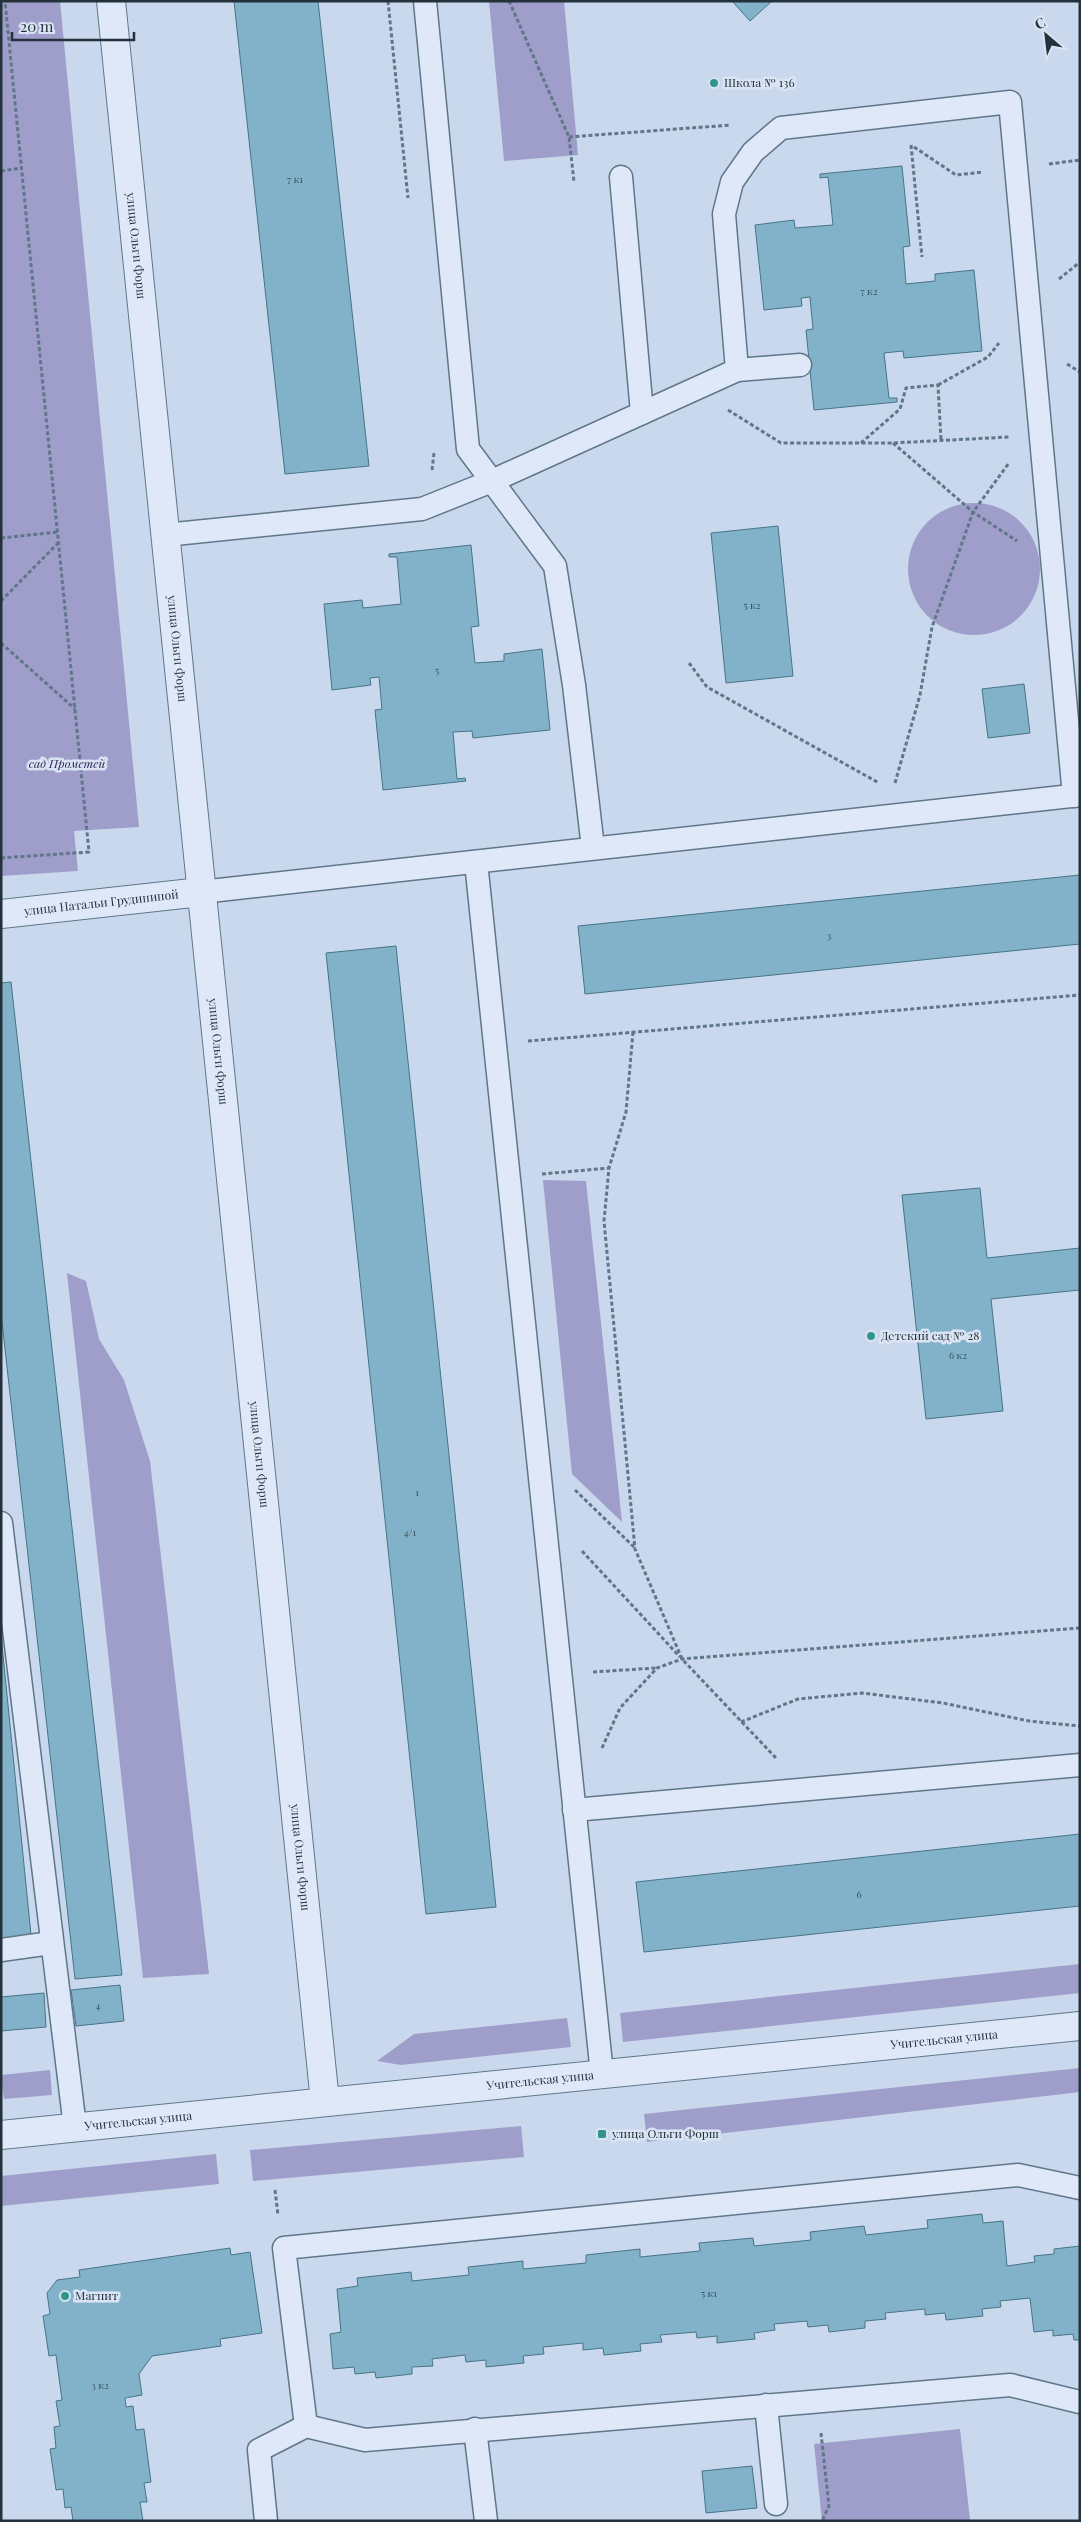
<svg xmlns="http://www.w3.org/2000/svg" width="1081" height="2522" viewBox="0 0 1081 2522" font-family="'Playfair Display',serif">
	<style>
		.green { fill: #9f9ecb }
		.building { fill: #82b2c9; stroke: #467487 }
		.lines { fill: none; stroke-linecap: round; stroke-linejoin: round }
		.lane-casing { stroke: #5f7789; stroke-width: 25 }
		.street-casing { stroke: #5f7789; stroke-width: 30 }
		.path { stroke: #5f7789; stroke-width: 3; stroke-dasharray: 4 2.5; stroke-linecap: butt }
		.lane { stroke: #dee8f8; stroke-width: 22 }
		.street { stroke: #dee8f8; stroke-width: 28 }
		.poi-dot { fill: #32958a; stroke: #dae4f5; stroke-width: 2 }
		.labels { text-anchor: middle; stroke-width: 5; stroke-linejoin: round; paint-order: stroke }
		.number-label { font-size: 10px; fill: #3a515e }
		.poi-label { font-size: 12px; fill: #22313a; stroke: #dae4f5; text-anchor: start }
		.street-label { font-size: 12px; fill: #22313a; stroke: #dae4f5 }
		.park-label { font-size: 12px; font-style: italic; fill: #302a56; stroke: #dae4f5 }
	</style>
	<rect width="100%" height="100%" fill="#cad8ed"/>
	<g class="green">
		<polygon points="1,1 60,1 139,827 74,831 78,871 1,876"/>
		<polygon points="489,1 564,1 578,155 504,161"/>
		<circle cx="974" cy="569" r="66"/>
		<polygon points="543,1180 586,1181 622,1522 572,1474"/>
		<polygon points="67,1273 86,1281 99,1339 124,1380 150,1461 209,1974 143,1978"/>
		<polygon points="1080,1964 1080,1993 623,2042 620,2013"/>
		<polygon points="567,2018 571,2047 401,2065 377,2061 414,2034"/>
		<polygon points="1080,2068 1080,2092 647,2142 644,2114"/>
		<polygon points="50,2070 52,2095 4,2099 1,2075"/>
		<polygon points="521,2126 524,2157 253,2181 250,2150"/>
		<polygon points="216,2154 219,2184 1,2206 1,2176"/>
		<polygon points="960,2429 970,2520 822,2521 814,2444"/>
	</g>
	<g class="building">
		<polygon points="234,1 318,1 369,466 285,474"/>
		<polygon points="732,1 772,1 750,21"/>
		<polygon points="902,166 910,246 903,247 906,284 935,281 935,274 974,270 982,351 904,358 903,351 884,353 889,398 897,398 897,402 814,410 806,330 813,329 810,297 801,298 802,306 764,310 755,225 794,220 795,228 833,225 828,177 820,178 820,174"/>
		<polygon points="778,526 793,676 726,683 711,533"/>
		<polygon points="471,545 479,626 471,627 475,663 504,661 504,654 542,649 550,730 473,738 472,731 453,732 457,779 465,778 466,781 383,790 375,710 382,709 379,677 370,678 371,685 332,690 324,604 362,600 363,608 401,604 397,557 389,557 389,554"/>
		<polygon points="1024,684 1030,733 988,738 982,689"/>
		<polygon points="1080,875 1080,944 585,994 578,926"/>
		<polygon points="396,946 496,1907 426,1914 326,953"/>
		<polygon points="11,982 122,1975 75,1979 1,1313 1,983"/>
		<polygon points="980,1188 987,1258 1080,1248 1080,1290 991,1299 1003,1411 926,1419 902,1195"/>
		<polygon points="1,1635 31,1935 1,1939"/>
		<polygon points="1080,1834 1080,1906 644,1952 636,1882"/>
		<polygon points="120,1985 124,2021 76,2026 71,1990"/>
		<polygon points="44,1993 46,2027 1,2031 1,1997"/>
		<polygon points="982,2214 983,2223 1003,2221 1007,2266 1035,2262 1034,2256 1054,2254 1054,2249 1080,2246 1080,2340 1074,2340 1073,2334 1053,2336 1053,2330 1034,2332 1030,2298 1000,2301 1001,2307 982,2309 983,2316 946,2320 945,2313 925,2315 925,2309 885,2313 886,2319 865,2321 865,2328 829,2332 828,2325 808,2327 807,2321 774,2324 775,2330 754,2333 755,2339 717,2343 717,2336 697,2338 696,2332 660,2335 662,2342 640,2344 641,2351 604,2355 603,2348 583,2350 583,2343 543,2347 544,2354 523,2356 524,2363 486,2367 486,2360 466,2362 465,2355 432,2359 433,2366 412,2367 412,2374 376,2378 375,2372 355,2374 354,2367 333,2369 330,2334 341,2332 337,2289 358,2286 357,2278 411,2272 412,2281 469,2275 468,2267 523,2261 523,2269 586,2263 586,2255 640,2249 640,2257 700,2251 699,2243 753,2238 754,2246 811,2240 810,2232 864,2226 866,2235 928,2228 927,2220"/>
		<polygon points="230,2248 231,2255 250,2252 262,2333 220,2339 221,2346 152,2356 139,2374 142,2395 125,2398 126,2407 133,2406 136,2430 144,2429 151,2482 144,2483 147,2502 140,2502 143,2521 73,2521 71,2507 65,2508 63,2489 56,2490 50,2449 56,2448 54,2427 60,2426 56,2401 62,2400 56,2355 49,2356 43,2316 50,2314 47,2293 57,2280 80,2277 79,2270"/>
		<polygon points="752,2466 757,2508 706,2513 702,2471"/>
	</g>
	<g class="lines">
		<defs>
			<g id="lane">
				<polyline points="425,1 468,449 555,566 574,685 593,848"/>
				<polyline points="621,177 642,413"/>
				<polyline points="737,370 800,365"/>
				<polyline points="165,535 422,509 492,481 737,370 724,214 732,182 753,152 781,128 1010,102 1074,796"/>
				<polyline points="476,862 602,2074"/>
				<polyline points="201,892 1080,795"/>
				<polyline points="1,1523 75,2127"/>
				<polyline points="574,1810 1080,1765"/>
				<polyline points="1,1950 51,1943"/>
				<polyline points="766,2405 776,2504"/>
				<polyline points="306,2426 284,2248 1018,2175 1080,2188"/>
				<polyline points="475,2429 486,2521"/>
				<polyline points="266,2521 259,2450 306,2426 365,2440 1010,2385 1080,2402"/>
			</g>
			<g id="street">
				<path id="s1" d="M 111,1 L 325,2102"/>
				<path id="s2" d="M 1,914 L 201,892"/>
				<path id="s3" d="M 1,2135 L 1080,2026"/>
			</g>
		</defs>
		<use href="#lane" class="lane-casing"/>
		<use href="#street" class="street-casing"/>
		<g class="path">
			<polyline points="388,1 408,198"/>
			<polyline points="509,1 569,137 574,182"/>
			<polyline points="569,137 731,125"/>
			<polyline points="911,145 922,257"/>
			<polyline points="914,147 956,175 983,172"/>
			<polyline points="1049,164 1080,160"/>
			<polyline points="1,171 22,168"/>
			<polyline points="1059,279 1080,262"/>
			<polyline points="1067,364 1080,372"/>
			<polyline points="938,385 988,357 999,343"/>
			<polyline points="728,410 781,443 892,443 1009,437"/>
			<polyline points="861,443 900,409 906,388 938,385 941,440"/>
			<polyline points="893,443 973,512 1017,541"/>
			<polyline points="432,470 434,453"/>
			<polyline points="1,538 58,532"/>
			<polyline points="1,601 59,542"/>
			<polyline points="1,643 75,709"/>
			<polyline points="689,663 707,687 879,783"/>
			<polyline points="895,783 920,695 932,627 973,512 1009,463"/>
			<polyline points="1,858 89,852 5,1"/>
			<polyline points="633,1032 626,1112 609,1168 604,1221 635,1549 682,1659 776,1758"/>
			<polyline points="528,1041 1080,995"/>
			<polyline points="542,1174 609,1168"/>
			<polyline points="575,1490 635,1548"/>
			<polyline points="582,1551 680,1657"/>
			<polyline points="593,1672 656,1668"/>
			<polyline points="741,1722 798,1699 862,1693 943,1703 1029,1721 1080,1726"/>
			<polyline points="602,1748 620,1708 657,1668 682,1659 1080,1628"/>
			<polyline points="275,2190 278,2215"/>
			<polyline points="821,2433 829,2506 822,2521"/>
		</g>
		<use href="#lane" class="lane"/>
		<use href="#street" class="street"/>
	</g>
	<g class="poi-dot">
		<circle cx="714" cy="83" r="5"/>
		<circle cx="871" cy="1336" r="5"/>
		<rect x="597" y="2129" width="10" height="10" rx="2.5"/>
		<circle cx="65" cy="2296" r="5"/>
	</g>
	<g class="labels">
		<g class="number-label">
			<text x="295" y="183">7 к1</text>
			<text x="869" y="295">7 к2</text>
			<text x="752" y="609">5 к2</text>
			<text x="437" y="674">5</text>
			<text x="829" y="939">3</text>
			<text x="958" y="1359">6 к2</text>
			<text x="417" y="1496">1</text>
			<text x="410" y="1536">4/1</text>
			<text x="859" y="1898">6</text>
			<text x="98" y="2009">4</text>
			<text x="709" y="2297">5 к1</text>
			<text x="100" y="2389">3 к2</text>
		</g>
		<g class="poi-label">
			<text x="724" y="87">Школа № 136</text>
			<text x="881" y="1340">Детский сад № 28</text>
			<text x="612" y="2138">улица Ольги Форш</text>
			<text x="75" y="2300">Магнит</text>
		</g>
		<g class="street-label">
			<text dy="4" stroke="none"><textPath href="#s1" startOffset="246">улица Ольги Форш</textPath></text>
			<text dy="4" stroke="none"><textPath href="#s1" startOffset="651">улица Ольги Форш</textPath></text>
			<text dy="4" stroke="none"><textPath href="#s2" startOffset="101">улица Натальи Грудининой</textPath></text>
			<text dy="4" stroke="none"><textPath href="#s1" startOffset="1056">улица Ольги Форш</textPath></text>
			<text dy="4" stroke="none"><textPath href="#s1" startOffset="1461">улица Ольги Форш</textPath></text>
			<text dy="4" stroke="none"><textPath href="#s1" startOffset="1866">улица Ольги Форш</textPath></text>
			<text dy="4" stroke="none"><textPath href="#s3" startOffset="948">Учительская улица</textPath></text>
			<text dy="4" stroke="none"><textPath href="#s3" startOffset="542">Учительская улица</textPath></text>
			<text dy="4" stroke="none"><textPath href="#s3" startOffset="138">Учительская улица</textPath></text>
		</g>
		<g class="park-label">
			<text x="67" y="768">сад Прометей</text>
		</g>
	</g>
	<rect width="1081" height="2522" fill="none" stroke="#22313a" stroke-width="5"/>
	<g transform="translate(1046 35) rotate(332)" stroke="#dae4f5" stroke-width="4" paint-order="stroke">
	<path d="M0-4L9 19L0 12L-9 19Z" fill="#22313a"/>
	<text y="-8" font-size="14" font-weight="bold" text-anchor="middle" fill="#22313a">С</text>
	</g>
	<path d="M12 32v8h122v-8" fill="none" stroke="#22313a" stroke-width="2.5"/>
	<text x="20" y="32" font-size="15" fill="#22313a" stroke="#dae4f5" stroke-width="4" paint-order="stroke">20 m</text>
</svg>
